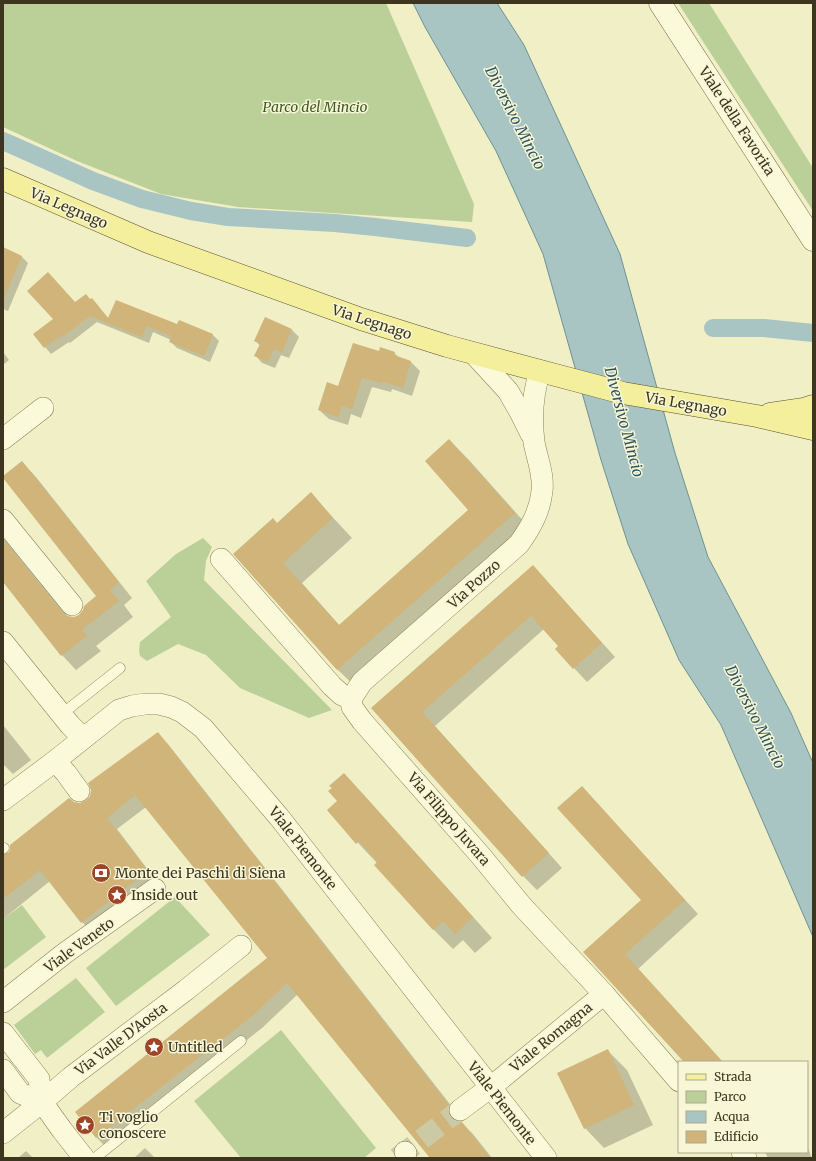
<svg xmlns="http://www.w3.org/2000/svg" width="816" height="1161" viewBox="0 0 816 1161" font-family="Merriweather,serif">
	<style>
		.green { fill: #bbd099 }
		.water { fill: #a8c4c3; stroke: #6d9393 }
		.shadow { fill: #0003 }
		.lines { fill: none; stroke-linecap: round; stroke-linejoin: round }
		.canal { stroke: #a8c4c3; stroke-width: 18 }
		.building { fill: #d0b47a }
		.street-tunnel { stroke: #cccaa5; stroke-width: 21; stroke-dasharray: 21 10; stroke-linecap: butt }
		.lane-casing { stroke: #8d825a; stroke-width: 11 }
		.street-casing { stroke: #8d825a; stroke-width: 22 }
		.secondary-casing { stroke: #6f633e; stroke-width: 23 }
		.primary-casing { stroke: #5b4f2f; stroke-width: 23 }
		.lane { stroke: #faf9da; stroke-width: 10 }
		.street { stroke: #faf9da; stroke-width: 21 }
		.secondary { stroke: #faf9da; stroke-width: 22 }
		.primary { stroke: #f4ef9d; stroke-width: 22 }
		.labels { text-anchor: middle; stroke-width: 3; stroke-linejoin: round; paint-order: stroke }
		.park-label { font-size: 14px; font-style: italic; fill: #3f5a25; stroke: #f7f6d6 }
		.street-label { font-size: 14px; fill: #3d351f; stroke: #f7f6d6 }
		.poi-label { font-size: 14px; fill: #3d351f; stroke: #f7f6d6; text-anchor: start }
		.water-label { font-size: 15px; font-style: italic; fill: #2e545d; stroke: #f7f6d6 }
	</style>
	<rect width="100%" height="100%" fill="#f0efc6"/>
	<g class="green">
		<polygon points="3,3 386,3 474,204 472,222 238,207 161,194 77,161 3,127"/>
		<polygon points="678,3 709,3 813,168 813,211"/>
		<polygon points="203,538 212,547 206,561 204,580 332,710 309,718 240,688 206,655 178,644 147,661 140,656 139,651 140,642 171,617 146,581 176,554"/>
		<polygon points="175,897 210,935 116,1006 86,968"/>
		<polygon points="22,905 46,937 3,970 3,919"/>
		<polygon points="76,978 105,1012 47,1058 41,1050 35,1054 14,1025"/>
		<polygon points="281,1030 376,1148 364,1158 241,1158 194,1101"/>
	</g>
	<polygon class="water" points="413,3 497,3 524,45 620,254 675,453 708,557 791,713 813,763 813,937 721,725 679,660 628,544 601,460 543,254 496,151 425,27"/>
	<g class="shadow">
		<polygon points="3,248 22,257 28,263 8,311 3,309"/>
		<polygon points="92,299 109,319 177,326 212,334 219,341 210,362 177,348 171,342 171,340 153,332 149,343 97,322 70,343 69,342 51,354 34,334 76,303"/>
		<polygon points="266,318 292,330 299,337 289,358 281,355 275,368 262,363 256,356 260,346 256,341"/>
		<polygon points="3,352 9,360 3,365"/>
		<polygon points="380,353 394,353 400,358 411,362 420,371 412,396 392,389 391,392 372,387 361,418 351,414 348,425 329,419 319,410 339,387"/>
		<polygon points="449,440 469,460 534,533 358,689 338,670 235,554 277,524 311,494 352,538 302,583 340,626 470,510"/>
		<polygon points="22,462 36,477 132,598 124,605 133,617 96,646 101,651 76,670 62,655 3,581 3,528 8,543 68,617 74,618 80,615 98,596"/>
		<polygon points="533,566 615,657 587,682 574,668 560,646 544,629 435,726 562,868 537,890 523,876 373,708"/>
		<polygon points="3,725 31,760 13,774 3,764"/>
		<polygon points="157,733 168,744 460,1117 459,1122 462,1123 473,1134 492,1158 432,1158 298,994 262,1028 108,1149 97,1138 76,1112 269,958 146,807 117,829 158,883 93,933 82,922 50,881 3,919 3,856 8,854 73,803 80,804 87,801"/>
		<polygon points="344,774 363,794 492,938 475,953 463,940 453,949 433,929 377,863 328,811 339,801"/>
		<polygon points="595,801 698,914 638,969 722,1062 685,1062 585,952 642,900"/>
		<polygon points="607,1050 627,1070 653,1125 604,1148 585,1128"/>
		<polygon points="807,1146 812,1158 768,1158 765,1152 807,1152"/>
		<polygon points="145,1148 155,1158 134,1158"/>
		<polygon points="26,1151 33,1158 18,1158"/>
	</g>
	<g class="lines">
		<g class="canal">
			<polyline points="3,141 93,181 142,199 191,211 228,217 335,223 375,227 467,238"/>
			<polyline points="713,328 764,328 813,333"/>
		</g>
	</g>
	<g class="building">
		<polygon points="3,247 22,256 3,300"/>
		<polygon points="48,272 75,302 86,294 90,299 92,298 108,318 116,300 177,324 179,320 213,334 204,356 169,342 172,336 146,326 142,337 90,316 62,337 61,336 44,348 33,334 53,319 27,291"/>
		<polygon points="265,317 292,329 282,352 274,349 268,362 254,356 260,344 254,341"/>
		<polygon points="353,343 379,351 380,347 395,352 394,355 411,361 403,388 382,381 382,383 362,378 352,409 342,406 338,417 318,410 327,382 338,386"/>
		<polygon points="449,439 515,513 337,670 233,554 273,518 277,523 311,492 333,518 283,563 339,625 468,510 425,461"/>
		<polygon points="22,461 119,582 110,590 119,601 82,630 87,636 61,656 3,582 3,539 63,613 67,616 74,617 79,615 83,610 84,606 96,596 3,478 3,476"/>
		<polygon points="533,565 602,643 573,669 555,649 558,646 531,616 422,712 549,853 522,877 371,708"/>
		<polygon points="158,732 449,1105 448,1112 451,1117 456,1121 462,1122 490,1158 430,1158 287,983 251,1017 96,1138 75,1112 267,958 135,795 107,818 148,871 81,923 40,870 3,899 3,855 9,852 10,849 10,845 69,798 74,802 80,803 86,800 90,796 91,790 88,783"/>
		<polygon points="344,773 473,917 455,934 443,921 433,930 374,865 377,862 359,841 356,844 327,810 337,801 328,791 332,788 329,786"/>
		<polygon points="582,786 685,900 625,954 723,1062 684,1062 583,952 641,900 557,808"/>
		<polygon points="608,1049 634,1105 584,1129 557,1073"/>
	</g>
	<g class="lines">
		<polyline class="street-tunnel" points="397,1158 460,1110"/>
		<defs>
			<g id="lane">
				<polyline points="62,714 120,668"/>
				<polyline points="3,849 4,848"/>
				<polyline points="95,1158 241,1041"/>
			</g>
			<g id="street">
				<polyline points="474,354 508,391 520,412 531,434"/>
				<polyline points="3,439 43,408"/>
				<polyline points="3,520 72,605"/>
				<polyline points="221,559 332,686 342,695 351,699"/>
				<polyline points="3,642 70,725 83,738"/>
				<polyline points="351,699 352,707 362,721 481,856 521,905 604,994 679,1081"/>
				<path d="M 351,699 L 362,682 L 519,544 C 531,527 540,511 542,491 C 544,474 537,459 534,442 C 531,417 532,395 540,372"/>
				<polyline points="55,761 66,773 79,791"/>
				<polyline points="3,800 55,761 119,710 132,706 145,704 159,704 171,707 182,712 203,728 279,817 546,1158"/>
				<polyline points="3,1002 65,953 155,889"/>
				<polyline points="3,1033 39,1079 42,1102 62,1130 84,1158"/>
				<polyline points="3,1070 20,1093 42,1102"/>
				<polyline points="460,1110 491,1087 604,994"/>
				<polyline points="3,1133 42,1102 71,1077 186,990 241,946"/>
				<polyline points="405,1152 406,1153"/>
				<polyline points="742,1152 746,1158"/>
			</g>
			<polyline id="secondary" points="660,3 813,240"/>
			<g id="primary">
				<polyline points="3,179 148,242 361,319 447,346 623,393 757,416 813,429"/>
				<polyline points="770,414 804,409 813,406"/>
			</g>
		</defs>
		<use href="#lane" class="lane-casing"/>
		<use href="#street" class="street-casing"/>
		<use href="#secondary" class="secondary-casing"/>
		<use href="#primary" class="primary-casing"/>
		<use href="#lane" class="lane"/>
		<use href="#street" class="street"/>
		<use href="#secondary" class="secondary"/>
		<use href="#primary" class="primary"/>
	</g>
	<defs>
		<symbol id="bank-disc" viewBox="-11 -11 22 22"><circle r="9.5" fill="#9f4527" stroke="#f7f6d6"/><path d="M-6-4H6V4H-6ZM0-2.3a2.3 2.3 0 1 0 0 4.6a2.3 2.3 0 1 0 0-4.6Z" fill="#fff"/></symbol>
		<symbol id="sight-disc" viewBox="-11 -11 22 22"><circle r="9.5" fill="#9f4527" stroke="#f7f6d6"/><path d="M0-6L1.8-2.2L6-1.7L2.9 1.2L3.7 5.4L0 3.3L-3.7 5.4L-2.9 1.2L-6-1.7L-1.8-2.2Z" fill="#fff"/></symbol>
	</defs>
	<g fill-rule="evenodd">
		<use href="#bank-disc" x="90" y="862" width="22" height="22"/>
		<use href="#sight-disc" x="106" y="884" width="22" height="22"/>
		<use href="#sight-disc" x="143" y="1036" width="22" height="22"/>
		<use href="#sight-disc" x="74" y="1114" width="22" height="22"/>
	</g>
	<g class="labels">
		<g class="park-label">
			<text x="315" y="112">Parco del Mincio</text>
		</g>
		<g class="street-label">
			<text transform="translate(737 121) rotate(57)" y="5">Viale della Favorita</text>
			<text transform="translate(69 208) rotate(23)" y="5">Via Legnago</text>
			<text transform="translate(372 322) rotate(18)" y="5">Via Legnago</text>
			<text transform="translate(686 404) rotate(10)" y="5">Via Legnago</text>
			<text transform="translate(474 584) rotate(-42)" y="5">Via Pozzo</text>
			<text transform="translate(449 819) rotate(49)" y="5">Via Filippo Juvara</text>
			<text transform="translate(303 848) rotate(52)" y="5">Viale Piemonte</text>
			<text transform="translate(79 945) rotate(-36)" y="5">Viale Veneto</text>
			<text transform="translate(551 1037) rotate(-39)" y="5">Viale Romagna</text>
			<text transform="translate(121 1039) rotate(-37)" y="5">Via Valle D'Aosta</text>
			<text transform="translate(502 1103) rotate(52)" y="5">Viale Piemonte</text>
		</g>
		<g class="poi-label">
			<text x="115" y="878">Monte dei Paschi di Siena</text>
			<text x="131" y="900">Inside out</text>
			<text x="168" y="1052">Untitled</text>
			<text x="99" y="1122">Ti voglio<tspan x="99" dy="16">conoscere</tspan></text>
		</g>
		<g class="water-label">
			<text transform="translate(515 118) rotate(63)" y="5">Diversivo Mincio</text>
			<text transform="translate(624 422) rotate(75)" y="5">Diversivo Mincio</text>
			<text transform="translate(755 717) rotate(63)" y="5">Diversivo Mincio</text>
		</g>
	</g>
	<rect width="816" height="1161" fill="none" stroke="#3d351f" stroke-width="8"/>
	<rect x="678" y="1061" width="130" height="92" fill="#f7f6d6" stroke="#ada98d"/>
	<rect x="686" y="1074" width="20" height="6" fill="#f4ef9d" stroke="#ada98d"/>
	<text x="714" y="1081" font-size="12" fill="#3d351f">Strada</text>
	<rect x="686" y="1091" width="20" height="12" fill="#bbd099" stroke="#ada98d"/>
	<text x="714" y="1101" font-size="12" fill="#3d351f">Parco</text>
	<rect x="686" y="1111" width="20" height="12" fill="#a8c4c3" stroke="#ada98d"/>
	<text x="714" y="1121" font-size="12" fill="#3d351f">Acqua</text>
	<rect x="686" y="1131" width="20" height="12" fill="#d0b47a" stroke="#ada98d"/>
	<text x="714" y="1141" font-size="12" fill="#3d351f">Edificio</text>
</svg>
